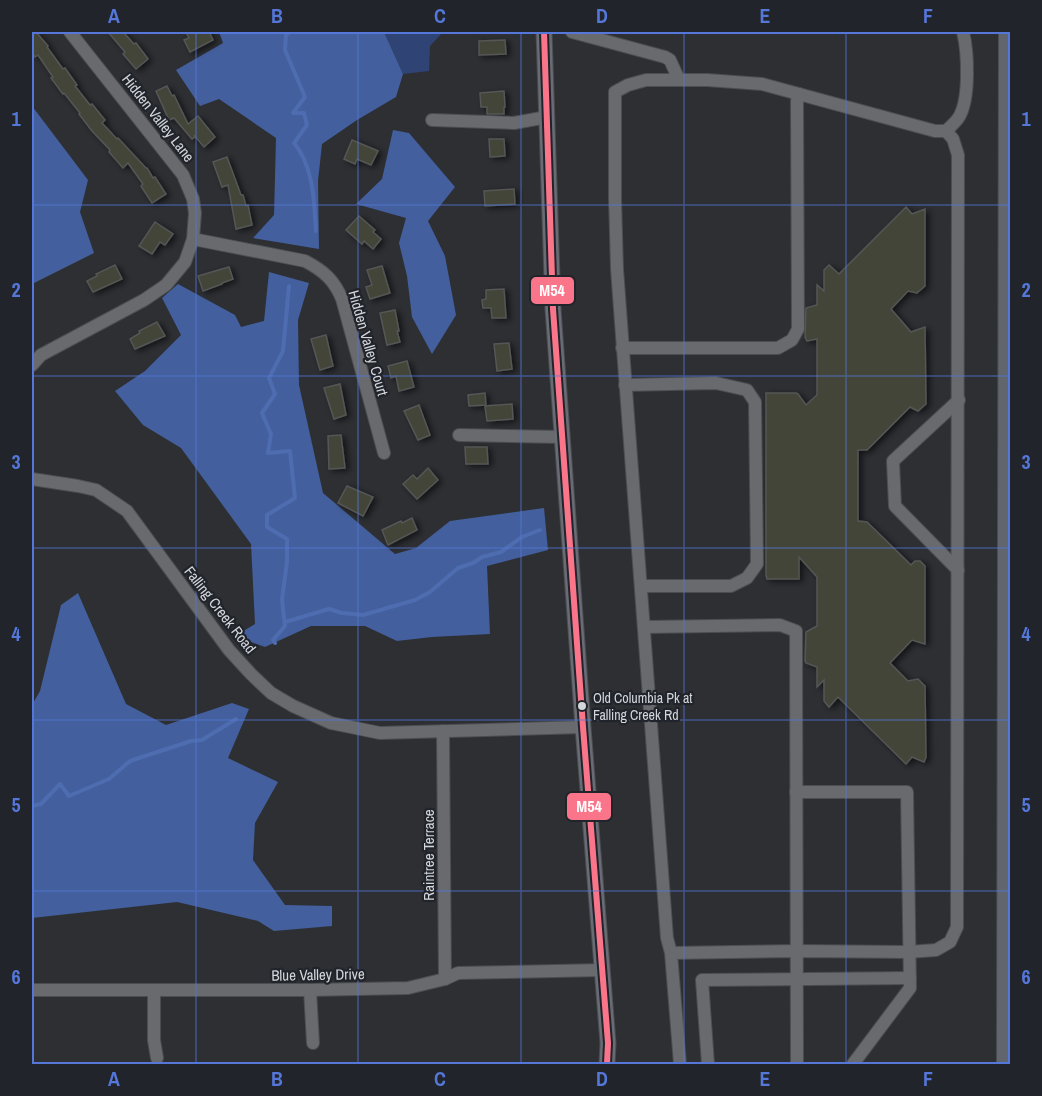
<svg xmlns="http://www.w3.org/2000/svg" width="1042" height="1096" viewBox="0 0 1042 1096" font-family="'Archivo Narrow',sans-serif">
	<style>
		.green { fill: #2f4475 }
		.forest { fill: #435f9d }
		.lines { fill: none; stroke-linecap: round; stroke-linejoin: round }
		.stream { stroke: #4e6cb0; stroke-width: 4 }
		.building { fill: #424438; stroke: #555656; stroke-width: 1.5; filter: url(#shadow) }
		.minor-casing { stroke: #4b4d50; stroke-width: 14 }
		.major-casing { stroke: #4b4d50; stroke-width: 17 }
		.highway-casing { stroke: #4b4d50; stroke-width: 20 }
		.minor { stroke: #686a6e; stroke-width: 12 }
		.major { stroke: #696c74; stroke-width: 15 }
		.highway { stroke: #60656e; stroke-width: 18 }
		.bus-1-casing { stroke: #21242b; stroke-width: 10 }
		.bus-1 { stroke: #fa758a; stroke-width: 6 }
		.grid { fill: none; stroke: #5477d9; stroke-width: 1.5; stroke-opacity: 0.55 }
		.bus-dot { fill: #d3d6da; stroke: #21242b; stroke-width: 2 }
		.labels { text-anchor: middle; stroke-width: 4.5; stroke-linejoin: round; paint-order: stroke }
		.bus-label { font-size: 14px; fill: #d3d6da; stroke: #21242b; text-anchor: start }
		.street-label { font-size: 15px; fill: #d3d6da; stroke: #21242b }
		.line-badge { stroke: #21242b; stroke-width: 2 }
		.badge-label { font-size: 16px; text-anchor: middle; font-weight: bold; fill: #fff }
		.neatline { fill: none; stroke: #5477d9; stroke-width: 2 }
		.grid-label { font-size: 20px; text-anchor: middle; font-weight: bold; fill: #5477d9 }
	</style>
	<defs>
		<filter id="shadow"><feDropShadow dx="3.5" dy="2" stdDeviation="3" flood-color="#0009"/></filter>
	</defs>
	<rect width="100%" height="100%" fill="#2d2f33"/>
	<polygon class="green" points="384,32 443,32 430,46 429,71 403,74"/>
	<g class="forest">
		<polygon points="219,32 384,32 403,74 396,97 357,120 322,144 318,181 319,249 253,238 274,215 276,138 219,99 200,106 176,70 223,43"/>
		<polygon points="32,106 88,180 80,212 94,253 32,284"/>
		<polygon points="393,130 409,133 455,187 428,221 445,256 456,315 432,354 412,317 407,276 399,243 406,218 356,204 382,179"/>
		<polygon points="269,272 309,283 298,320 299,385 323,493 395,554 416,548 450,521 544,508 548,550 487,566 490,634 432,637 397,641 365,626 311,626 265,647 235,636 255,624 251,544 181,448 143,425 115,391 145,371 181,335 162,298 178,284 235,315 241,327 264,321"/>
		<polygon points="78,593 126,704 166,725 232,703 249,709 228,758 278,782 255,823 253,860 285,905 332,906 332,926 274,931 258,921 177,902 32,918 32,705 40,691 61,605"/>
	</g>
	<g class="lines">
		<g class="stream">
			<path d="M 290,32 L 286,35 L 285,50 L 305,97 L 293,113 L 304,113 L 307,125 L 294,143 C 314,167 314,202 316,231"/>
			<polyline points="285,622 329,609 342,613 363,615 415,600 430,592 458,568 473,563 482,557 501,552 522,537 540,530"/>
			<polyline points="275,643 273,640 285,626 282,599 287,562 287,539 267,527 267,515 295,498 290,451 268,453 271,434 262,413 275,394 269,378 283,351 289,286"/>
			<polyline points="32,806 41,804 60,784 69,796 109,779 130,761 191,741 202,740 236,719"/>
		</g>
	</g>
	<g class="building">
		<polygon points="32,32 36,32 48,46 47,47 63,69 65,68 77,85 75,86 90,105 92,104 105,120 102,123 117,139 118,138 146,168 147,168 153,178 155,177 166,194 152,203 141,186 143,184 128,163 123,168 109,152 110,150 92,131 79,114 80,113 64,93 63,94 51,78 53,77 38,55 35,57 32,52"/>
		<polygon points="108,32 123,32 134,44 136,43 148,59 136,69 123,54 125,52"/>
		<polygon points="186,32 209,32 213,40 190,52 184,40 189,38"/>
		<polygon points="505,40 506,54 479,55 479,41"/>
		<polygon points="167,86 172,96 174,95 188,124 198,116 215,137 204,147 194,135 195,137 192,139 174,118 169,120 156,91"/>
		<polygon points="504,91 505,107 504,107 504,114 487,114 487,107 481,107 480,93"/>
		<polygon points="489,139 504,139 505,156 490,157"/>
		<polygon points="352,140 378,151 371,165 357,159 355,164 344,159"/>
		<polygon points="227,157 241,195 243,195 246,206 248,205 252,225 236,229 228,185 222,187 213,162"/>
		<polygon points="514,189 515,204 485,206 484,191"/>
		<polygon points="906,207 912,214 925,209 925,286 917,293 908,291 891,309 911,332 925,327 926,404 918,411 910,407 867,450 858,450 858,521 867,522 911,565 915,561 920,561 925,566 925,644 912,640 890,663 908,681 918,679 925,686 926,757 924,762 912,757 906,764 838,697 829,707 824,701 824,680 817,687 817,667 806,663 805,661 806,632 817,626 817,577 799,557 799,579 767,579 766,575 766,393 796,393 798,394 806,405 817,395 817,339 807,341 805,337 806,308 817,305 817,285 824,291 824,270 829,265 839,274"/>
		<polygon points="359,216 375,230 373,232 381,239 373,249 364,241 362,244 346,230"/>
		<polygon points="155,222 173,234 165,245 160,242 152,254 139,246"/>
		<polygon points="115,265 122,279 93,292 87,281 97,276 96,274"/>
		<polygon points="382,266 390,293 370,299 366,287 372,285 367,270"/>
		<polygon points="229,267 233,279 222,283 222,284 203,291 198,276"/>
		<polygon points="504,289 506,318 492,318 491,308 483,308 482,300 486,299 486,290"/>
		<polygon points="395,310 399,331 397,331 400,342 387,345 380,313"/>
		<polygon points="157,322 165,336 135,349 130,339 140,333 139,331"/>
		<polygon points="326,335 333,366 320,370 311,339"/>
		<polygon points="509,343 512,369 497,371 494,344"/>
		<polygon points="407,361 414,387 399,391 396,376 391,378 388,366"/>
		<polygon points="340,384 346,415 334,419 324,388"/>
		<polygon points="485,393 486,405 469,406 468,395"/>
		<polygon points="512,404 513,419 487,421 485,406"/>
		<polygon points="419,405 430,435 418,440 404,411"/>
		<polygon points="341,435 345,468 329,469 328,436"/>
		<polygon points="465,447 487,447 488,464 466,464"/>
		<polygon points="428,468 438,480 417,499 403,484 413,475 417,479"/>
		<polygon points="347,486 373,497 363,516 338,503"/>
		<polygon points="412,518 417,530 388,545 382,530 401,521 402,523"/>
	</g>
	<g class="lines">
		<defs>
			<g id="minor">
				<polyline points="572,32 665,57 670,60 679,80"/>
				<polyline points="432,120 514,123 547,117"/>
				<path d="M 946,131 C 950,127 956,122 959,117 C 970,99 968,52 963,32"/>
				<path d="M 193,239 L 305,261 C 324,271 334,280 342,299 L 384,453"/>
				<polyline points="622,348 778,348 792,340 798,329 797,101 799,94"/>
				<polyline points="32,365 41,355 144,300 166,285 185,262 193,239 195,213 193,199 183,175 70,32"/>
				<polyline points="625,385 716,383 747,390 755,402 757,564 747,578 731,586 641,586"/>
				<polyline points="459,435 562,437"/>
				<polyline points="32,479 78,486 96,490 127,511 229,650 251,674 271,693 293,706 331,723 380,733 583,727"/>
				<polyline points="958,570 895,506 893,461 959,400"/>
				<polyline points="645,627 780,625 796,631 797,1064"/>
				<polyline points="443,731 445,979"/>
				<polyline points="796,792 907,792 910,988 853,1064"/>
				<polyline points="671,953 797,951 908,952 936,950 950,942 957,927 958,155 953,139 946,131 935,131 762,84 707,80 646,80 628,85 615,92 615,198 617,269 667,938 671,953 680,1064"/>
				<polyline points="32,990 310,990 408,988 445,979 458,973 603,970"/>
				<polyline points="154,990 154,1040 157,1058"/>
				<polyline points="310,990 313,1043"/>
				<polyline points="708,1064 702,980 910,978"/>
			</g>
			<polyline id="major" points="544,32 553,309 583,727 608,1043 607,1064"/>
			<polyline id="highway" points="1006,1064 1008,32"/>
		</defs>
		<use href="#minor" class="minor-casing"/>
		<use href="#major" class="major-casing"/>
		<use href="#highway" class="highway-casing"/>
		<use href="#minor" class="minor"/>
		<use href="#major" class="major"/>
		<use href="#highway" class="highway"/>
		<defs>
			<polyline id="bus-1" points="544,32 553,309 583,727 608,1043 607,1064"/>
		</defs>
		<use href="#bus-1" class="bus-1-casing"/>
		<use href="#bus-1" class="bus-1"/>
	</g>
	<path class="grid" d="M 196,32 L 196,1064M 358,32 L 358,1064M 521,32 L 521,1064M 684,32 L 684,1064M 846,32 L 846,1064M 32,205 L 1010,205M 32,376 L 1010,376M 32,548 L 1010,548M 32,720 L 1010,720M 32,891 L 1010,891"/>
	<circle class="bus-dot" cx="582" cy="706" r="5"/>
	<g class="labels">
		<g class="bus-label">
			<text x="593" y="703">Old Columbia Pk at<tspan x="593" dy="17">Falling Creek Rd</tspan></text>
		</g>
		<g class="street-label">
			<text transform="translate(158 118) rotate(52)" y="5">Hidden Valley Lane</text>
			<text transform="translate(368 343) rotate(74)" y="5">Hidden Valley Court</text>
			<text transform="translate(220 610) rotate(52)" y="5">Falling Creek Road</text>
			<text transform="translate(429 855) rotate(-90)" y="5">Raintree Terrace</text>
			<text transform="translate(318 975) rotate(-1)" y="5">Blue Valley Drive</text>
		</g>
	</g>
	<g class="line-badge">
		<rect x="530" y="276" width="45" height="29" rx="6" fill="#fa758a"/>
		<rect x="566" y="792" width="46" height="29" rx="6" fill="#fa758a"/>
	</g>
	<g class="badge-label">
		<text x="552" y="296">M54</text>
		<text x="589" y="812">M54</text>
	</g>
	<rect width="1042" height="1096" fill="none" stroke="#21242b" stroke-width="66"/>
	<rect x="33" y="33" width="976" height="1030" class="neatline"/>
	<g class="grid-label">
		<text x="114" y="23">A</text>
		<text x="277" y="23">B</text>
		<text x="440" y="23">C</text>
		<text x="602" y="23">D</text>
		<text x="765" y="23">E</text>
		<text x="928" y="23">F</text>
		<text x="16" y="126">1</text>
		<text x="1026" y="126">1</text>
		<text x="16" y="297">2</text>
		<text x="1026" y="297">2</text>
		<text x="16" y="469">3</text>
		<text x="1026" y="469">3</text>
		<text x="16" y="641">4</text>
		<text x="1026" y="641">4</text>
		<text x="16" y="812">5</text>
		<text x="1026" y="812">5</text>
		<text x="16" y="984">6</text>
		<text x="1026" y="984">6</text>
		<text x="114" y="1086">A</text>
		<text x="277" y="1086">B</text>
		<text x="440" y="1086">C</text>
		<text x="602" y="1086">D</text>
		<text x="765" y="1086">E</text>
		<text x="928" y="1086">F</text>
	</g>
</svg>
